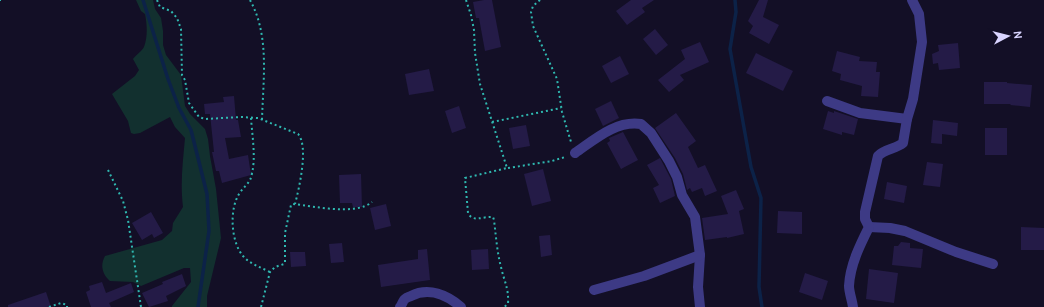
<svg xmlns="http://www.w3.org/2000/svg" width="1044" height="307" viewBox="0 0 1044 307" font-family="Cabin,sans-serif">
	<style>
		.green { fill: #12302f }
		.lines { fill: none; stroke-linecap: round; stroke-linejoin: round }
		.stream { stroke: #0c2248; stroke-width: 3.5 }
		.building { fill: #241b47 }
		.path { stroke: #2fb8b0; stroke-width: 2; stroke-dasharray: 2 3; stroke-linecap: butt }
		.street { stroke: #3d3a85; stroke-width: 10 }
	</style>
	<rect width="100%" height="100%" fill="#130f26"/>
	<path class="green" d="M 136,0 L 153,0 L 155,9 L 161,18 L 163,31 L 163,45 L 166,55 L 181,75 L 185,106 L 190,114 L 205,129 L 208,139 L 210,156 L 216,189 L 221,238 L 207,296 L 207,307 L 172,307 L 172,306 L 191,282 L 190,268 L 184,268 L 141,286 L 133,282 L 110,281 C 102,274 100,265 105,256 L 162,240 L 172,231 L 173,223 L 183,207 C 180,183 183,161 185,138 L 175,127 L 170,117 L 140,133 L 134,134 L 131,133 L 128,121 L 112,94 L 135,76 L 139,70 L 133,59 C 136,55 142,51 144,47 C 148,36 147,24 145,14 L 141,11 Z"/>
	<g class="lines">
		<g class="stream">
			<polyline points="143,0 168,79 179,108 191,130 207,194 209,231 198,307"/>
			<polyline points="735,0 736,12 730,49 751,167 761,198 759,287 762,307"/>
		</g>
	</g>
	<g class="building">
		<polygon points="484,0 492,0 501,47 485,51 479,18 476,18 473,2"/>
		<polygon points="631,0 654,0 642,8 645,12 627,25 616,11"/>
		<polygon points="759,0 768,0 763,17 779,25 769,44 749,33 753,26 748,21"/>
		<polygon points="655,29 668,45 656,55 643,39"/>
		<polygon points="700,42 709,62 680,75 684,80 669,92 658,80 685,59 681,50"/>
		<polygon points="958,43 960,68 939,70 938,63 933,64 932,54 939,51 938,45"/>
		<polygon points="837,51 860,57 859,61 877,62 876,72 880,72 878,97 861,96 862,86 840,80 841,74 832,71"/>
		<polygon points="756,53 793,71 783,91 746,73"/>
		<polygon points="620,56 629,74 611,83 602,66"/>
		<polygon points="429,69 434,91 409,95 405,74"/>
		<polygon points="984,82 1007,82 1007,83 1032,85 1030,107 1010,105 1011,104 984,104"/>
		<polygon points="234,96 236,120 238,120 241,137 225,138 229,159 248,155 251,175 222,183 219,171 216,171 212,152 214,152 210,114 205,114 204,104 224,102 223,97"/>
		<polygon points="611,101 619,118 603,126 595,109"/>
		<polygon points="459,106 466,128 452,133 445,111"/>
		<polygon points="828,111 834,113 834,111 858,119 854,135 842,132 842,135 823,129"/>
		<polygon points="676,113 696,141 688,147 698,168 705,165 717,191 705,196 702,188 692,192 690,188 687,190 683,174 675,158 655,128"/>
		<polygon points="933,120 958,123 957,136 942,134 942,144 931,143"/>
		<polygon points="526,125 530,146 513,149 509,128"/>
		<rect x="985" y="128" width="22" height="27"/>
		<polygon points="623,132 638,160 621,169 607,143 610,141 609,138"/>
		<polygon points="660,158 671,179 675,196 660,203 653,188 659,185 647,165"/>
		<polygon points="927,162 943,164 940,187 923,185"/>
		<polygon points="543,169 551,201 532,206 524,174"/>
		<polygon points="361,174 362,207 353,207 352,203 340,203 339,175"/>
		<polygon points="887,182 907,186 904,203 884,199"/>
		<polygon points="736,190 744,209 739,211 744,234 727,238 727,237 705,240 702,218 728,214 721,196"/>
		<polygon points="386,204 391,226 375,230 370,208"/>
		<polygon points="778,211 802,212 802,234 777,233"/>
		<polygon points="151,212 163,233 154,238 152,234 142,240 132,223"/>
		<polygon points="1021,227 1044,228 1044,250 1021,250"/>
		<polygon points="550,235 552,255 541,257 539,236"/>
		<polygon points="901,242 910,243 910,248 923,249 921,268 892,265 894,246 898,246"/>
		<polygon points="342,243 344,262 331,263 329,244"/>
		<polygon points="427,249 430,280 381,287 378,265 418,259 418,250"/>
		<polygon points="488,249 489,269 472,270 471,250"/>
		<polygon points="290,252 305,252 306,266 291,267"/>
		<polygon points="869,269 898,273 894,303 866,299"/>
		<polygon points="805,273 828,281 822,300 799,292"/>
		<polygon points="182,274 186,286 166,296 168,301 149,307 142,293 163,284 162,282"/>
		<polygon points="102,282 106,293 131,283 134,292 109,303 111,307 91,307 86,292 90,290 89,286"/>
		<polygon points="46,292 51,307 8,307 8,305"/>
	</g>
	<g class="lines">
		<g class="path">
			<path d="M 157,0 L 160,7 L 171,11 L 177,18 L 181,29 L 182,75 L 185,80 L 189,103 L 199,117 L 205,119 L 241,117 L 258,118 L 298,134 C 309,146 299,189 295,204"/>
			<path d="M 250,0 C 270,36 263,80 262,120"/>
			<path d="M 466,0 L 471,15 L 474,30 L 475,53 L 480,84 L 507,168 L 465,178 L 468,213 C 473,223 483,216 493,217 L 494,220 C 496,236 497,252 501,267 C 504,281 509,288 508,304 L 504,307"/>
			<polyline points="540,0 533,6 531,12 533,26 557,79 562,112 571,142"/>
			<polyline points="0,1 0,0"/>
			<path d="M 251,118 C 252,134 256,157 252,173 C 251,183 244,186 239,194 C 229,210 231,242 243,256 C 250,264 260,267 270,272"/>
			<polyline points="492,122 561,108"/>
			<polyline points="508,168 552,161 565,157"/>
			<polyline points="108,170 123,201 128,220 141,307"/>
			<polyline points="49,307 61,303 67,305 67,307"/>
			<path d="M 261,307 L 270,272 L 275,267 L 284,264 L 285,262 L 285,233 L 291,205 L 293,204 C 314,206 355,216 372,202"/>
		</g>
		<g class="street">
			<polyline points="827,101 860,113 907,119"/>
			<path d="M 575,153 C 594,140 616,120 641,124 L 651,133 L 669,161 L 677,177 L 682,195 L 695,217 L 700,255 L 698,287 L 700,307"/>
			<polyline points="869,227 890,228 905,231 956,252 993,264"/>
			<polyline points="594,290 644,276 700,255"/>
			<path d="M 400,307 C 402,305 403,300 405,299 C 407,297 409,297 411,296 C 429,287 447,295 461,307"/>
			<path d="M 853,307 C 852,300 849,292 849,286 C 850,265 860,245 869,227 L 865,219 L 865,212 L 878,156 C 884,149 896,149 903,143 L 907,119 L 913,99 L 922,42 L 919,14 L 912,0"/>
		</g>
	</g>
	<g transform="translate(1008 36) rotate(83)" stroke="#130f26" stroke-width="3" paint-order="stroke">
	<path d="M0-3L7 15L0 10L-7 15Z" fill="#d9d4ff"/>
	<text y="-6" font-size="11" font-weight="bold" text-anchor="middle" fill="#d9d4ff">N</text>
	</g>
</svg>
